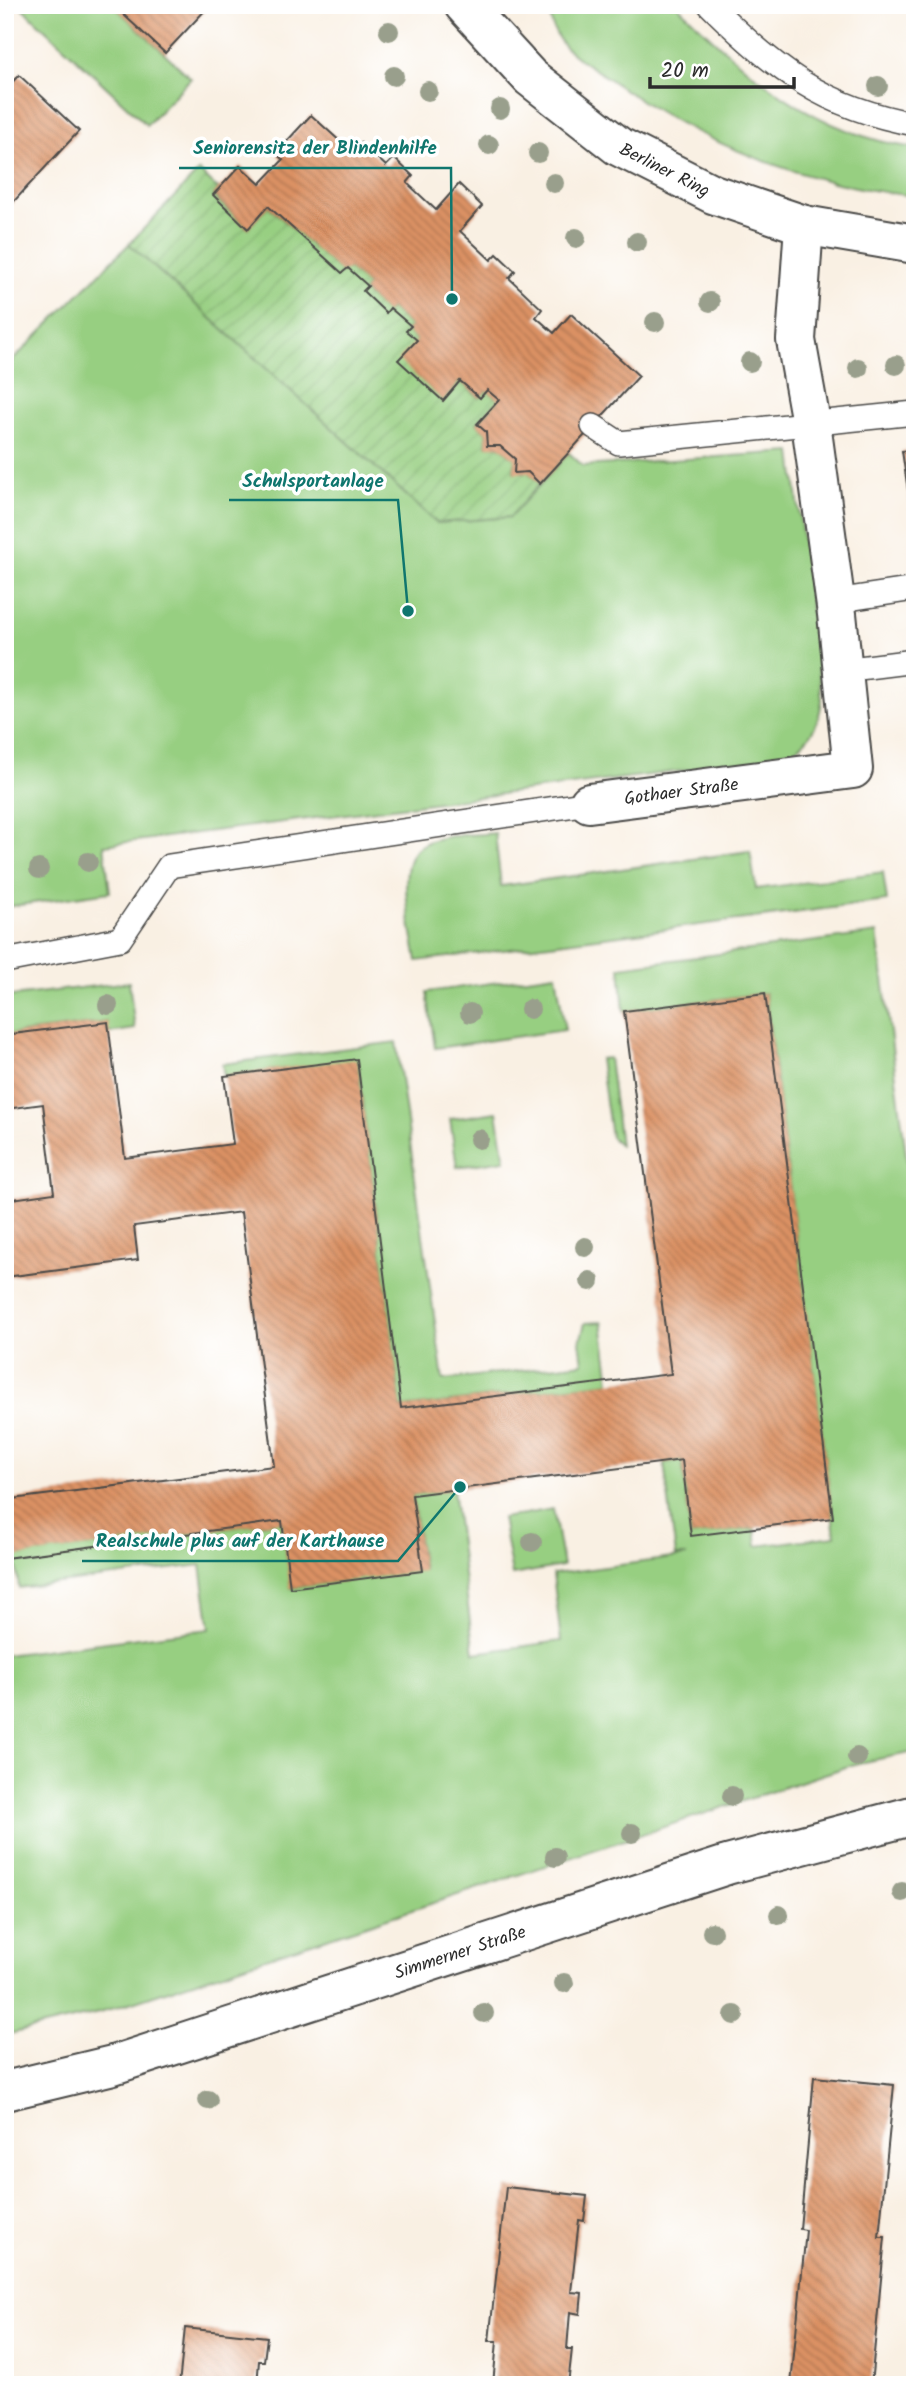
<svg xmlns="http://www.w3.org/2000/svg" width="920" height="2390" viewBox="0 0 920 2390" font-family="Kalam,sans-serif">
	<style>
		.green { fill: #97cf81; stroke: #617d56; stroke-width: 2 }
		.garden { fill: url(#garden-furrows); stroke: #617d56; stroke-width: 2 }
		.building { fill: url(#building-back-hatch) }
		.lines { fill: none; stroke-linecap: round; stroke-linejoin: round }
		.service-casing { stroke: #4a4947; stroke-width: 26 }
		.minor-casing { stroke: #4a4947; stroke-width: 42 }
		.tertiary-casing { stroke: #4a4947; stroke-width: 42 }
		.service { stroke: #fff; stroke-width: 23 }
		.minor { stroke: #fff; stroke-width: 38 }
		.tertiary { stroke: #fff; stroke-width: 38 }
		.tree { fill: #999f8c }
		.labels { text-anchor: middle; stroke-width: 7; stroke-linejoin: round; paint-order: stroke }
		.street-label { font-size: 18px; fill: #2b2b2b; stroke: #fff }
		.leader { fill: none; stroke: #0f766e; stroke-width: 2.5 }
		.callout-dot { fill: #0f766e; stroke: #fff; stroke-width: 2.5 }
		.callout-label { font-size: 19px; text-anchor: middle; font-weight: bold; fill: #0f766e; stroke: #fff; stroke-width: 7; stroke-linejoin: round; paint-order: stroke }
	</style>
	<defs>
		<pattern id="garden-furrows" width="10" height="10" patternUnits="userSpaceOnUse" patternTransform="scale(1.75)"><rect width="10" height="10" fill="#97cf81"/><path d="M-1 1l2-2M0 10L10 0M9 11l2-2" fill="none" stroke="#82b270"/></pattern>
		<pattern id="building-back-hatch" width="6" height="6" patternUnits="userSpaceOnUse" patternTransform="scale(1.75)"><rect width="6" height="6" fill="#db9163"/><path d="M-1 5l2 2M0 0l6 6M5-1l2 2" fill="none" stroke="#b27752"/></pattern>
	</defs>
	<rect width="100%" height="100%" fill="#fff"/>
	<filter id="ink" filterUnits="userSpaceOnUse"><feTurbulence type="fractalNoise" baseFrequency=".0143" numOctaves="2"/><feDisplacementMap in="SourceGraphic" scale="14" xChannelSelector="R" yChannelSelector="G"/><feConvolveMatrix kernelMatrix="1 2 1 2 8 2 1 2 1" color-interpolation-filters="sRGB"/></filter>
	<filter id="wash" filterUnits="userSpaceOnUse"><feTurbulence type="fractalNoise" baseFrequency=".00686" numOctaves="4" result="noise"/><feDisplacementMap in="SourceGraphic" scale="28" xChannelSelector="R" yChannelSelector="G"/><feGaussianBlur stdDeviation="1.57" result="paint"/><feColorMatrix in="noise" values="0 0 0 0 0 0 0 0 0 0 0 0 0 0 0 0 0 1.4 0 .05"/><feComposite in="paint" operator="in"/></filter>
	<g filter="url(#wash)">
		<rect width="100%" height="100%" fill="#f9f0e3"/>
		<g class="green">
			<polygon points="19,5 113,5 191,78 147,125"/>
			<path d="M 549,5 L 677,5 C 748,74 813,134 915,148 L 915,196 C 805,185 699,143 609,79 C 578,57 551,48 549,5 Z"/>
			<path d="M 129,244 L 437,523 L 510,517 L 569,453 L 583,466 L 792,452 L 822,700 C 818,730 808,743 782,758 L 104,845 L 110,892 L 5,907 L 5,368 Z"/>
			<path d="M 495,833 L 501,886 L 750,851 L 756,889 L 883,872 L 887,901 L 417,961 C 413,933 393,864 420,846 C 439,833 473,836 495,833 Z"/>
			<polygon points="877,933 915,1222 915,1752 858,1763 99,2013 5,2035 5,1958 12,1957 5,1905 5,1655 210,1629 201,1565 19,1588 15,1556 282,1521 291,1588 423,1570 412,1495 453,1489 474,1653 561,1641 553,1574 687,1556 676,1556 664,1463 682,1460 691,1536 755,1528 757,1546 835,1536 765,993 624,1011 620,967"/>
			<polygon points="556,974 565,1030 435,1048 427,992"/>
			<polygon points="129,982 135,1029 108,1033 107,1022 5,1035 5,997"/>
			<polygon points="396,1042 443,1380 583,1363 580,1342 585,1323 602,1322 610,1382 401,1408 357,1060 224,1076 222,1064"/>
			<polygon points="609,1058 620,1145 611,1137 600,1059"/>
			<polygon points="497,1112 505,1160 457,1167 450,1119"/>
			<polygon points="553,1509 563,1566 512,1575 502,1518"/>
		</g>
		<polygon class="garden" points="199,171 218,189 213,196 248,228 268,206 342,273 348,268 368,286 363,291 386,312 390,308 411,326 406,331 417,340 443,400 460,381 479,398 487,390 499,400 477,423 486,432 487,445 500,446 515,459 514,472 528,472 540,484 510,517 437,523 129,244"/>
		<g id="blocks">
			<g class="building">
				<polygon points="113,5 210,5 165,53"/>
				<polygon points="19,75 79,131 5,211 5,90"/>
				<polygon points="311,115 352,152 361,143 386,166 394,158 413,176 407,183 436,210 459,184 482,206 460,231 491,260 497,254 515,271 509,278 542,309 536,317 554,333 571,314 639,376 540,484 528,472 514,473 515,459 500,446 487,446 486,432 477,424 499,400 487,390 480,398 460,381 443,401 398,360 417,340 406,331 411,326 390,308 386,313 363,291 368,286 348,268 342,273 268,206 248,229 213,195 240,166 260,184 283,160 276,153"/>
				<polygon points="915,450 915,524 913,524 902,451"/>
				<polygon points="765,993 833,1518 691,1536 682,1460 412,1495 423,1571 290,1588 282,1521 5,1558 5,1500 274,1466 241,1212 134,1226 138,1260 5,1277 5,1200 54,1193 43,1104 5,1109 5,1035 108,1022 125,1158 233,1144 224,1076 357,1059 401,1408 671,1374 624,1011"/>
				<polygon points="814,2077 894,2085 879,2237 885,2237 871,2385 791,2385 806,2230 800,2229"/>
				<polygon points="506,2187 587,2196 584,2221 579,2220 571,2292 582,2293 580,2314 570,2312 567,2349 572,2349 568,2385 493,2385 497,2341 489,2341"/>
				<polygon points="185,2328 267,2337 264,2361 259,2361 257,2385 179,2385"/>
			</g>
		</g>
	</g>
	<g filter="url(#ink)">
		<use href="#blocks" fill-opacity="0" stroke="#4a4947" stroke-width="2"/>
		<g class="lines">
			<defs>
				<g id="service">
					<path d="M 710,5 C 774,69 824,108 915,124"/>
					<polyline points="593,426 619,443 915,413"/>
					<polyline points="835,601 915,589"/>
					<polyline points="843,670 915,661"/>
					<polyline points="5,961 120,939 169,866 589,803"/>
				</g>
				<g id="minor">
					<path id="s1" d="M 589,803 L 853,769 L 837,614 L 811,423 L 796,340 L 804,225"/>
				</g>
				<g id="tertiary">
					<path id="s2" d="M 464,5 L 530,77 L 618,146 L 713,194 L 804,225 L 915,244"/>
					<path id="s3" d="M 5,2091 L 113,2065 L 727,1865 L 915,1815"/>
				</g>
			</defs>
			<use href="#service" class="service-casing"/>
			<use href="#minor" class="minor-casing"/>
			<use href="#tertiary" class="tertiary-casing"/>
			<use href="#service" class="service"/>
			<use href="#minor" class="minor"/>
			<use href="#tertiary" class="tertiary"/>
		</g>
		<g class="tree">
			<circle cx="389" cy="31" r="10"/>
			<circle cx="394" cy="76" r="10"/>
			<circle cx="878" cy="86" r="10"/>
			<circle cx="428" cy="91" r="10"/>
			<circle cx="500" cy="109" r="10"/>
			<circle cx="489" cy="145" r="10"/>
			<circle cx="538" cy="153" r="10"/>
			<circle cx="554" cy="183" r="10"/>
			<circle cx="576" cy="238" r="10"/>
			<circle cx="637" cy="242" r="10"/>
			<circle cx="710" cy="302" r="10"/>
			<circle cx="655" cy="322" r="10"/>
			<circle cx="750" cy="362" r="10"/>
			<circle cx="896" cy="365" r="10"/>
			<circle cx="858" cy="368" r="10"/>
			<circle cx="88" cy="862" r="10"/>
			<circle cx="39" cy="869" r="10"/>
			<circle cx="108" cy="1005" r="10"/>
			<circle cx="530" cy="1009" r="10"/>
			<circle cx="470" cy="1013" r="10"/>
			<circle cx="479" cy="1139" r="10"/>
			<circle cx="585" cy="1247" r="10"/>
			<circle cx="590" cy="1281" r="10"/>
			<circle cx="532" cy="1542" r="10"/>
			<circle cx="857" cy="1757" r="10"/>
			<circle cx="732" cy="1796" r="10"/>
			<circle cx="632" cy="1833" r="10"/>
			<circle cx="555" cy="1857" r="10"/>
			<circle cx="902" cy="1892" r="10"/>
			<circle cx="779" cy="1915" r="10"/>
			<circle cx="712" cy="1932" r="10"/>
			<circle cx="564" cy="1983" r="10"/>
			<circle cx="484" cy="2013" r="10"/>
			<circle cx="734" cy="2015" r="10"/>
			<circle cx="208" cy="2100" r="10"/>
		</g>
	</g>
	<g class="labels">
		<g class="street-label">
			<text dy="6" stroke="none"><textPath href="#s2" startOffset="262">Berliner Ring</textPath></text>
			<text dy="6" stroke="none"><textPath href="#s1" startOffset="93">Gothaer Straße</textPath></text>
			<text dy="6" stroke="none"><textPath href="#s3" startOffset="476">Simmerner Straße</textPath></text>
		</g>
	</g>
	<path class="leader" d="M452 299L451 168H179M408 611L398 500H229M460 1487L398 1561H82"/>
	<g class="callout-dot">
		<circle cx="452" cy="299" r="7"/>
		<circle cx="408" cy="611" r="7"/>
		<circle cx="460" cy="1487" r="7"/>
	</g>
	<g class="callout-label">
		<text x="315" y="154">Seniorensitz der Blindenhilfe</text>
		<text x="313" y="487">Schulsportanlage</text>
		<text x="240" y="1547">Realschule plus auf der Karthause</text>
	</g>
	<rect width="920" height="2390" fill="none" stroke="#fff" stroke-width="28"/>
	<path d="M650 77v10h144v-10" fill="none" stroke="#2b2b2b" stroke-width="3.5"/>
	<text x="661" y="77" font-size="21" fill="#2b2b2b" stroke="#ffffff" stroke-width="5" paint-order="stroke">20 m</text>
</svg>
